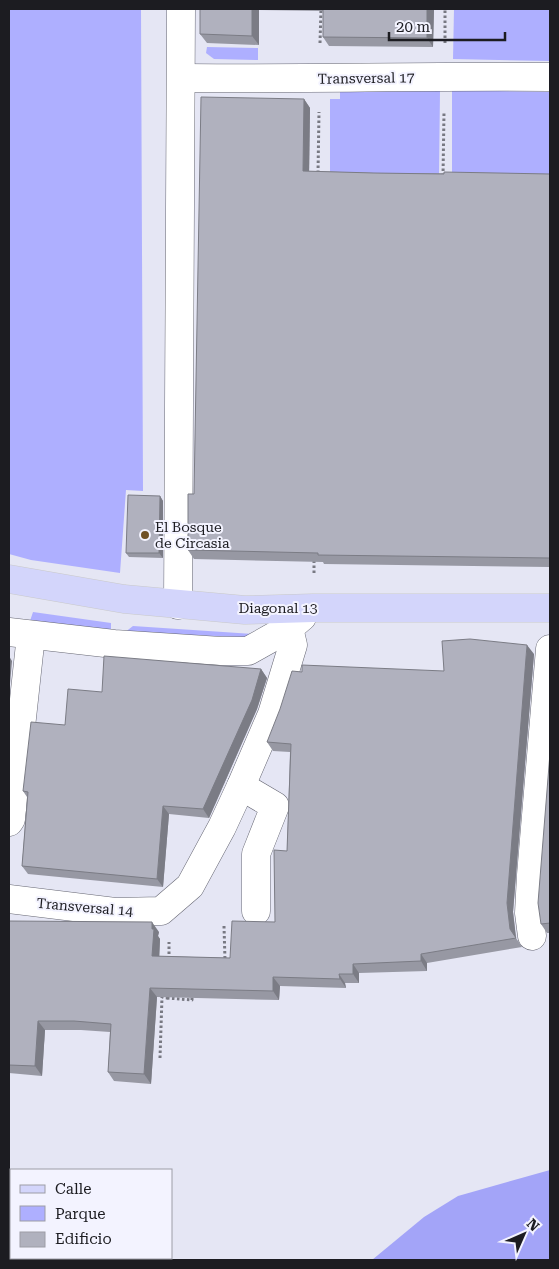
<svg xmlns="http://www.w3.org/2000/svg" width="559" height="1269" viewBox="0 0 559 1269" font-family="'Roboto Serif',serif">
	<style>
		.green { fill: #aeafff }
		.forest { fill: #a3a4f8 }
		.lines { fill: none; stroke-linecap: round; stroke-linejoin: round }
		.minor-casing { stroke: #666773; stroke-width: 29 }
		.major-casing { stroke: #c9c9ca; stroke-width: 29 }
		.path { stroke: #787982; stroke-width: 3; stroke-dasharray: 2.5 2.5; stroke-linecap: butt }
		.minor { stroke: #fff; stroke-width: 28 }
		.major { stroke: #d3d5fb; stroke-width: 28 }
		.wall { fill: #9798a3 }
		.shaded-wall { fill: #7b7c85 }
		.building { fill: #b0b1be; stroke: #7b7c85 }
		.poi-dot { fill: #6f5026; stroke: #f3f3ff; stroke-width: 2 }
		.labels { text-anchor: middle; stroke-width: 4; stroke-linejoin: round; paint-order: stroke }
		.street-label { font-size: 14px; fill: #1c1c21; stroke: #f3f3ff }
		.poi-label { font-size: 14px; fill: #1c1c21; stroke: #f3f3ff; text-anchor: start }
	</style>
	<rect width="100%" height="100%" fill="#e5e6f4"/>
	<g class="green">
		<polygon points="9,9 141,9 143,491 126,490 120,573 31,560 9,554"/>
		<polygon points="454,9 550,9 550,61 453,59"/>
		<polygon points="207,47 258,48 258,60 214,59 206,53"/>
		<polygon points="340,89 440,91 439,177 330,175 330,99 340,99"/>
		<polygon points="452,90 550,92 550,177 452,175"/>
		<polygon points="33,612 111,623 111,632 30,621"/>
		<polygon points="133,626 253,634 246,637 124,633"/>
	</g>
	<g class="forest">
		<polygon points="550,1170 550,1260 372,1260 424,1217 458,1196"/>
		<polygon points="9,1239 11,1239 11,1258 129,1258 129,1260 9,1260"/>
	</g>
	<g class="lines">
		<defs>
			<g id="minor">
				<path d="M 182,78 C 305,79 427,76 550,77"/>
				<polyline points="178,605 181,9"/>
				<polyline points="9,632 114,644 221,651 248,651 289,628 302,617"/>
				<polyline points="241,786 275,806 256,854 256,911"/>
				<polyline points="9,822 11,819 31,635"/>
				<polyline points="9,899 115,912 161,911 190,886 222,827 241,786 272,714 293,645 289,628"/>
				<polyline points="532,936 529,913 531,875 550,649"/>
			</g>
			<polyline id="major" points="9,579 124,599 245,610 313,608 550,608"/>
		</defs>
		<use href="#minor" class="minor-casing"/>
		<use href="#major" class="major-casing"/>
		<g class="path">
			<polyline points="320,43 321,9"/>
			<polyline points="445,43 445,9"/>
			<polyline points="318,173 319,112"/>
			<polyline points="443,176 444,112"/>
			<polyline points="314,573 314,559"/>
			<polyline points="224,926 225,960"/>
			<polyline points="169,959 169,942"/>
			<polyline points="167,998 192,1000 192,995"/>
			<polyline points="160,1058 162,997 167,998 168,995"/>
		</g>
		<use href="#minor" class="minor"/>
		<use href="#major" class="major"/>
	</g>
	<g class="wall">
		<polygon points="200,9 434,9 433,47 329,46 323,37 323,11 259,10 259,45 207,43 200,34"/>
		<polygon points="304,99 310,108 309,171 374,173 550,174 550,567 324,564 323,562 194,559 188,550 194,494"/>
		<polygon points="160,496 163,501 163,558 129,557 126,553"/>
		<polygon points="534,654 513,912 516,938 522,947 427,963 427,971 359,973 359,983 345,983 346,988 280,986 279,1000 157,997 151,1084 114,1081 108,1072 110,1032 81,1030 45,1030 42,1076 9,1073 9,921 159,932 158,936 160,939 159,956 230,958 275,922 287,851 290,752 273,751 267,742 302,672 444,671"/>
		<polygon points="261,669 267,678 257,709 209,818 169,814 163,887 28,874 22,866 27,797 23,791 65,725 102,692"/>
		<polygon points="550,753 550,933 547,933 541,924"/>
	</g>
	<g class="shaded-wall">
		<polygon points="252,9 258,9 259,10 259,45 252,36"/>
		<polygon points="427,9 434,9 433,47 427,38"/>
		<polygon points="304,99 310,108 309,180 303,171"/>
		<polygon points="160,496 163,501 163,558 159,553"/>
		<polygon points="527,645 534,654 513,912 516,938 522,947 510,929 507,903"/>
		<polygon points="9,656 12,661 9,695"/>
		<polygon points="261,669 267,678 257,709 209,818 203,809"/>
		<polygon points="163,806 169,814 163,887 157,879"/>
		<polygon points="152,922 159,932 158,936 160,939 159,965 152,956"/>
		<polygon points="421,954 427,963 427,971 421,961"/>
		<polygon points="353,964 359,973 359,983 353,974"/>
		<polygon points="339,974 345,983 346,988 340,979"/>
		<polygon points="273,977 280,986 279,1000 273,991"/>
		<polygon points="150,988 157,997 151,1084 144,1074"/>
		<polygon points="38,1021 45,1030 42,1076 35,1066"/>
	</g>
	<g class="building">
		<polygon points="200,9 252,9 252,36 200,34"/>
		<polygon points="323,9 427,9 427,38 323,37"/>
		<polygon points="201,97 304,99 303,171 374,173 444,174 444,172 550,174 550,558 318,555 318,553 188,550 188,494 194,494"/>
		<polygon points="128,495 160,496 159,553 126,553"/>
		<polygon points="470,639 527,645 507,903 510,929 516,938 421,954 421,961 353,964 353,974 339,974 340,979 273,977 273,991 150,988 144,1074 108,1072 111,1024 74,1021 38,1021 35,1066 9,1065 9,921 152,922 152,929 154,929 152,956 230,958 232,921 275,922 274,850 287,851 291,744 267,742 280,709 292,671 302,672 302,665 444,671 442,641"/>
		<polygon points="104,656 261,669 252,700 203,809 163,806 157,879 22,866 28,792 23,791 31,722 65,725 68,689 102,692"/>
		<polygon points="550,753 550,923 541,924 538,903"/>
	</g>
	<circle class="poi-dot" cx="145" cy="535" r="5"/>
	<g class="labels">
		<g class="street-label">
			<text transform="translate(366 78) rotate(-1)" y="5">Transversal 17</text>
			<text x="278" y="613">Diagonal 13</text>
			<text transform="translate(85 907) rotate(5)" y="5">Transversal 14</text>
		</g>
		<g class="poi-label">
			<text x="155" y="532">El Bosque<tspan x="155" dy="16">de Circasia</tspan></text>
		</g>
	</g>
	<rect width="559" height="1269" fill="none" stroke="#1c1c21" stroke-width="20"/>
	<rect x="10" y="1169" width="162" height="90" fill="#f3f3ff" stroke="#9d9da6"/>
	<rect x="20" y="1185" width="25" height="8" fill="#d3d5fb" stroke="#9d9da6"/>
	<text x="55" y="1194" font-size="15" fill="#1c1c21">Calle</text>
	<rect x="20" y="1206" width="25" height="15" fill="#aeafff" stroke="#9d9da6"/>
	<text x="55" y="1219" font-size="15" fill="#1c1c21">Parque</text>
	<rect x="20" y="1232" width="25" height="15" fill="#b0b1be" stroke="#9d9da6"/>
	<text x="55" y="1244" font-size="15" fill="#1c1c21">Edificio</text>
	<g transform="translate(524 1234) rotate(45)" stroke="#f3f3ff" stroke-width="4" paint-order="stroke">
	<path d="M0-4L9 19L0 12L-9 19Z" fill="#1c1c21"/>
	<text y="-8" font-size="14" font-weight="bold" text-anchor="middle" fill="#1c1c21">N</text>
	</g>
	<path d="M389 32v8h116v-8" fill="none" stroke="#1c1c21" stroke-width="2.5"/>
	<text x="396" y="32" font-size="15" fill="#1c1c21" stroke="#f3f3ff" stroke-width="4" paint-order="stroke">20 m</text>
</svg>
